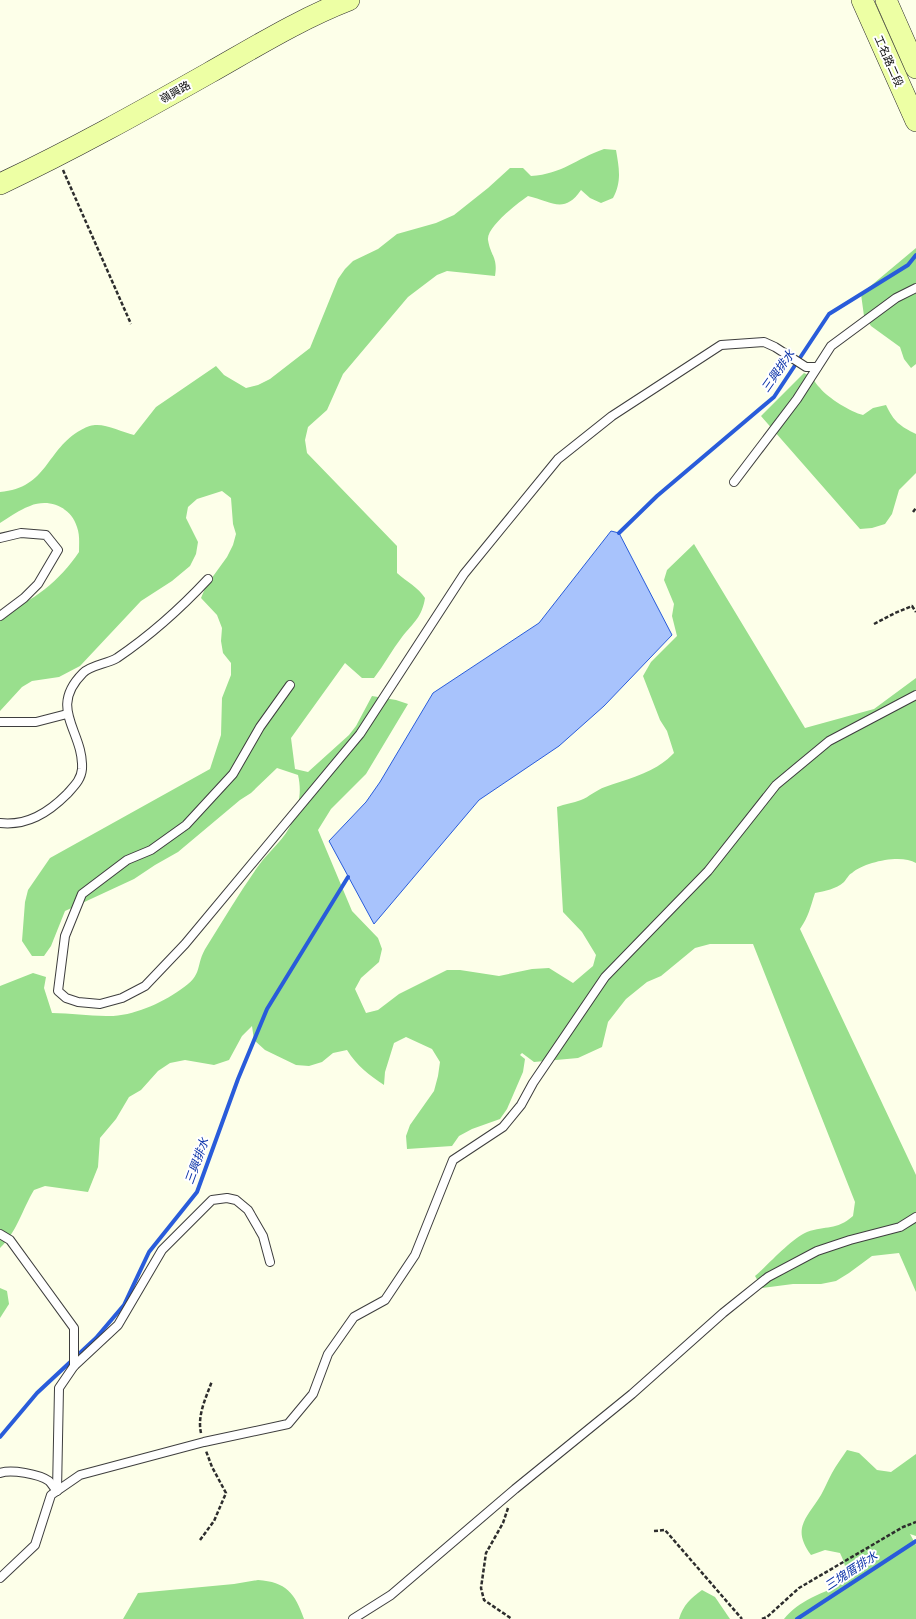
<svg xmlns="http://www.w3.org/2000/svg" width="916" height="1619" viewBox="0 0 916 1619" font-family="Georgia,'Noto Sans TC',serif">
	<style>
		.forest { fill: #99df8d }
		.water { fill: #a8c3fc; stroke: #295cda }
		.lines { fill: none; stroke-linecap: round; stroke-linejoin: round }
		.stream { stroke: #295cda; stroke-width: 4 }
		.service-casing { stroke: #3e3e3e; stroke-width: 10 }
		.secondary-casing { stroke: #2d2d2d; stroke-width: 22 }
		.path { stroke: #2d2d2d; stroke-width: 2.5; stroke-dasharray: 4 2; stroke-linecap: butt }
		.service { stroke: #fff; stroke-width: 8 }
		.secondary { stroke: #edffa4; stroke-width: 21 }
		.labels { text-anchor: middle; stroke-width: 4; stroke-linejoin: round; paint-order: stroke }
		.street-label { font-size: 11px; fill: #0b0b0b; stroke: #fff }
		.water-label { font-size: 12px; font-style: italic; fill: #0a32a8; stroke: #fff }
	</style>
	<rect width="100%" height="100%" fill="#fdffe9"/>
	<g class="forest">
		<path d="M 604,149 L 616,150 C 619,168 622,181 613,198 L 601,203 L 590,198 L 581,190 C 564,215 551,201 528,196 C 518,203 486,227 488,240 C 491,257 498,257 495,276 L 447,271 L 437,275 L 408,297 L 343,374 L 327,410 L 308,427 L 305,440 L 307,453 L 397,546 L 397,573 C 407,582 418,587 425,598 C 422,617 414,622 402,637 C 392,650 384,665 374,678 L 362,678 L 345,663 L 291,738 L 295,769 L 308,772 L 349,735 L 356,726 L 372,696 L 396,700 L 408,704 L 366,774 L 331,809 L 318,830 L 352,911 L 378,938 L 382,949 L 379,962 L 361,978 L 355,989 L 366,1013 L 378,1010 L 399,994 L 447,970 L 460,970 L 499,976 L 532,969 L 549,968 L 573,983 L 593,966 L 596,955 L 582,932 L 563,912 L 557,807 C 565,804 573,803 581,800 C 589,797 596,790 605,787 C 630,778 655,773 674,753 L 667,731 L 660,720 L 643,676 L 651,662 L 677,636 L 672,616 L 674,604 L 664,580 L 667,570 L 694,544 L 805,728 L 874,709 L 916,678 L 916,863 C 901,854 865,862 852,873 C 848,875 847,879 844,882 C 836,889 825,891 815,893 C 810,908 809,916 800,929 L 916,1175 L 916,1292 L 899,1253 L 872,1256 L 849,1273 L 836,1281 L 821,1284 L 793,1284 L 762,1288 L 755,1276 C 769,1264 791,1239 807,1232 C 826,1225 836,1231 853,1216 L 855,1202 L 753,944 L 710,944 L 695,948 L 661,976 L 647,982 L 626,999 L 608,1022 L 602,1047 L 578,1058 L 534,1062 L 522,1053 L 520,1055 L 525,1059 L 523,1072 L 507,1109 L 500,1119 L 472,1129 L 459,1136 L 452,1146 L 407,1149 L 406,1136 L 410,1125 L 434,1091 L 438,1076 L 440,1062 L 432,1049 L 406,1037 L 394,1043 L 385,1072 L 384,1085 C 369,1075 357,1066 347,1050 L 333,1053 L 322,1062 L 309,1066 L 296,1065 L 265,1050 L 254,1040 L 252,1026 L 242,1036 L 229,1060 L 214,1065 L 185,1060 L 170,1063 L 158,1071 L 141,1090 L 129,1097 L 116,1119 L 100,1138 L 98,1167 L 88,1192 L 45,1186 L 34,1190 C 22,1210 17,1232 0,1248 L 0,986 L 33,973 L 46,977 L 44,988 L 52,1013 C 70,1013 88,1016 106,1016 C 131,1017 160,1004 180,990 C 205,974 194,966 207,946 C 224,919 240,891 259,865 C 269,851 286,838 292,822 C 299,805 302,792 298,775 L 277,768 L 251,793 L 240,800 L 178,852 L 155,865 L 134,879 L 65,911 L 51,946 L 44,956 L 32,956 L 22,941 L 25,902 L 28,890 L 50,858 L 210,769 L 221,735 L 222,698 L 231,675 L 231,663 L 223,653 L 221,641 L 222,628 L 217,615 L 201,598 L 206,586 L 227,557 L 233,545 L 236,534 L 233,524 L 231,498 L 222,491 L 197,499 L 188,507 L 186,518 L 198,542 L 196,554 L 190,566 L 172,581 L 141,601 L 80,666 L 59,677 L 32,681 L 22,687 L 0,711 L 0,613 C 33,603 60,580 79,552 C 79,544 80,535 77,527 C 71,507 49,498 30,506 C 19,510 10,517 0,523 L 0,492 C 48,488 46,449 81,430 C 84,428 91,425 95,425 C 107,424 122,432 134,435 L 156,407 L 216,366 L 224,375 L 246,388 L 258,385 L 270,379 L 310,348 L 338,279 L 345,269 L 353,261 L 378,249 L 397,234 L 436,223 L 454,215 L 488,188 L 510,168 L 523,168 L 531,176 C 563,174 575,159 604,149 Z"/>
		<polygon points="916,248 916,364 911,368 904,359 900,347 871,326 864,316 861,294"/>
		<path d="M 804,373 C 816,378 812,380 820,388 C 828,398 851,412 863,415 L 873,408 L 886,405 C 894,422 900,426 916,434 L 916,473 L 899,490 L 892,514 L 885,524 L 872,528 L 860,529 L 761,416 Z"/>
		<polygon points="0,1288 7,1291 9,1304 0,1318"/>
		<path d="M 847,1450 L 859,1453 L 877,1470 L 891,1472 L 916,1454 L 916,1536 L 910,1534 L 916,1545 L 916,1619 L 784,1619 C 791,1610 801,1603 811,1598 C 833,1586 857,1587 840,1553 L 825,1550 L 811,1555 C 791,1528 807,1518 821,1495 C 825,1488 828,1480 832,1473 C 836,1465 842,1458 847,1450 Z"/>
		<path d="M 258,1580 C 286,1582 295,1593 304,1619 L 123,1619 L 138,1593 L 234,1584 Z"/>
		<path d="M 702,1590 L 715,1597 L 730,1619 L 679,1619 C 683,1605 691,1598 702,1590 Z"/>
	</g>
	<polygon class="water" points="611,531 619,533 672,635 604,706 559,746 479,800 374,924 329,841 366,802 380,782 433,693 539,623"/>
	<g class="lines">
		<g class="stream">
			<polyline points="619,533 657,496 774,397 829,314 908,265 916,255"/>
			<polyline points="0,1437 37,1393 96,1338 124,1305 149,1252 197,1192 238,1079 267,1009 348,877"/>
			<polyline points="797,1619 916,1541"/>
		</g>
		<defs>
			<g id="service">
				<polyline points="734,482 797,399 831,346 896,298 916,288"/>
				<polyline points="0,538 21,533 46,535 58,550 38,584 24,598 0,616"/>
				<polyline points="290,685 260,727 233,774 186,825 151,850 127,860 82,894 65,936 58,991 66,998 78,1002 100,1004 122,998 145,986 185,944 360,734 464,574 558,459 612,416 721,345 764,342 775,347 806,367 817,367"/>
				<polyline points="0,722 36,722 67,714"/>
				<path d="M 0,823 C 27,826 48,813 67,794 C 74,786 81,780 82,769 C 84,731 47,709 83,673 C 91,665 107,664 117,658 C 151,635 180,609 208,579"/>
				<polyline points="0,1234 10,1240 74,1328 74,1366"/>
				<path d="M 0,1473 C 11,1469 39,1474 49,1481 C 52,1484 54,1488 57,1491"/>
				<polyline points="57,1491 59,1388 74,1366 118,1325 162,1250 212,1200 227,1198 236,1200 248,1210 263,1236 270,1262"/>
				<polyline points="0,1578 35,1545 51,1495 80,1475 204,1442 288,1424 313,1394 328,1354 354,1317 385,1300 415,1255 453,1160 503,1127 521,1105 533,1083 605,977 708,871 776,785 829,741 916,695"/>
				<polyline points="353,1619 391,1595 515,1489 632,1394 723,1313 768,1277 817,1251 850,1240 900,1227 916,1217"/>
			</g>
			<g id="secondary">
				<polyline points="862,0 916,121"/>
				<polyline points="886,0 916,68"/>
				<path d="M 0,184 C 72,150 140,112 209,73 C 255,47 300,19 349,0"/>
			</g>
		</defs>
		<use href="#service" class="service-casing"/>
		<use href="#secondary" class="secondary-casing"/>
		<g class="path">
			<polyline points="63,170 131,324"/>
			<polyline points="913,512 916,508"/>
			<polyline points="874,624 895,613 912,606 916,612"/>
			<path d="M 201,1433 C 197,1415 206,1398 212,1381"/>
			<polyline points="508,1508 503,1523 486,1553 481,1588 484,1600 512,1619"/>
			<polyline points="654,1531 665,1530 742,1619"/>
			<polyline points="200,1540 214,1521 226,1493 212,1467 206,1451"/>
			<polyline points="762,1619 767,1617 799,1588 903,1527 916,1522"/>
		</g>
		<use href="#service" class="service"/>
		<use href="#secondary" class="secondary"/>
	</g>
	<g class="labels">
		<g class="street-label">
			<text transform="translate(889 61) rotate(66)" y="4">工名路二段</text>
			<text transform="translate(175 92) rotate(-29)" y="4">嶺興路</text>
		</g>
		<g class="water-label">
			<text transform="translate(778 371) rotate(-55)" y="4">三興排水</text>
			<text transform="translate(197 1161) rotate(-70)" y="4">三興排水</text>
			<text transform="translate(851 1571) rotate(-33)" y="4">三塊厝排水</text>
		</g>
	</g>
</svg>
